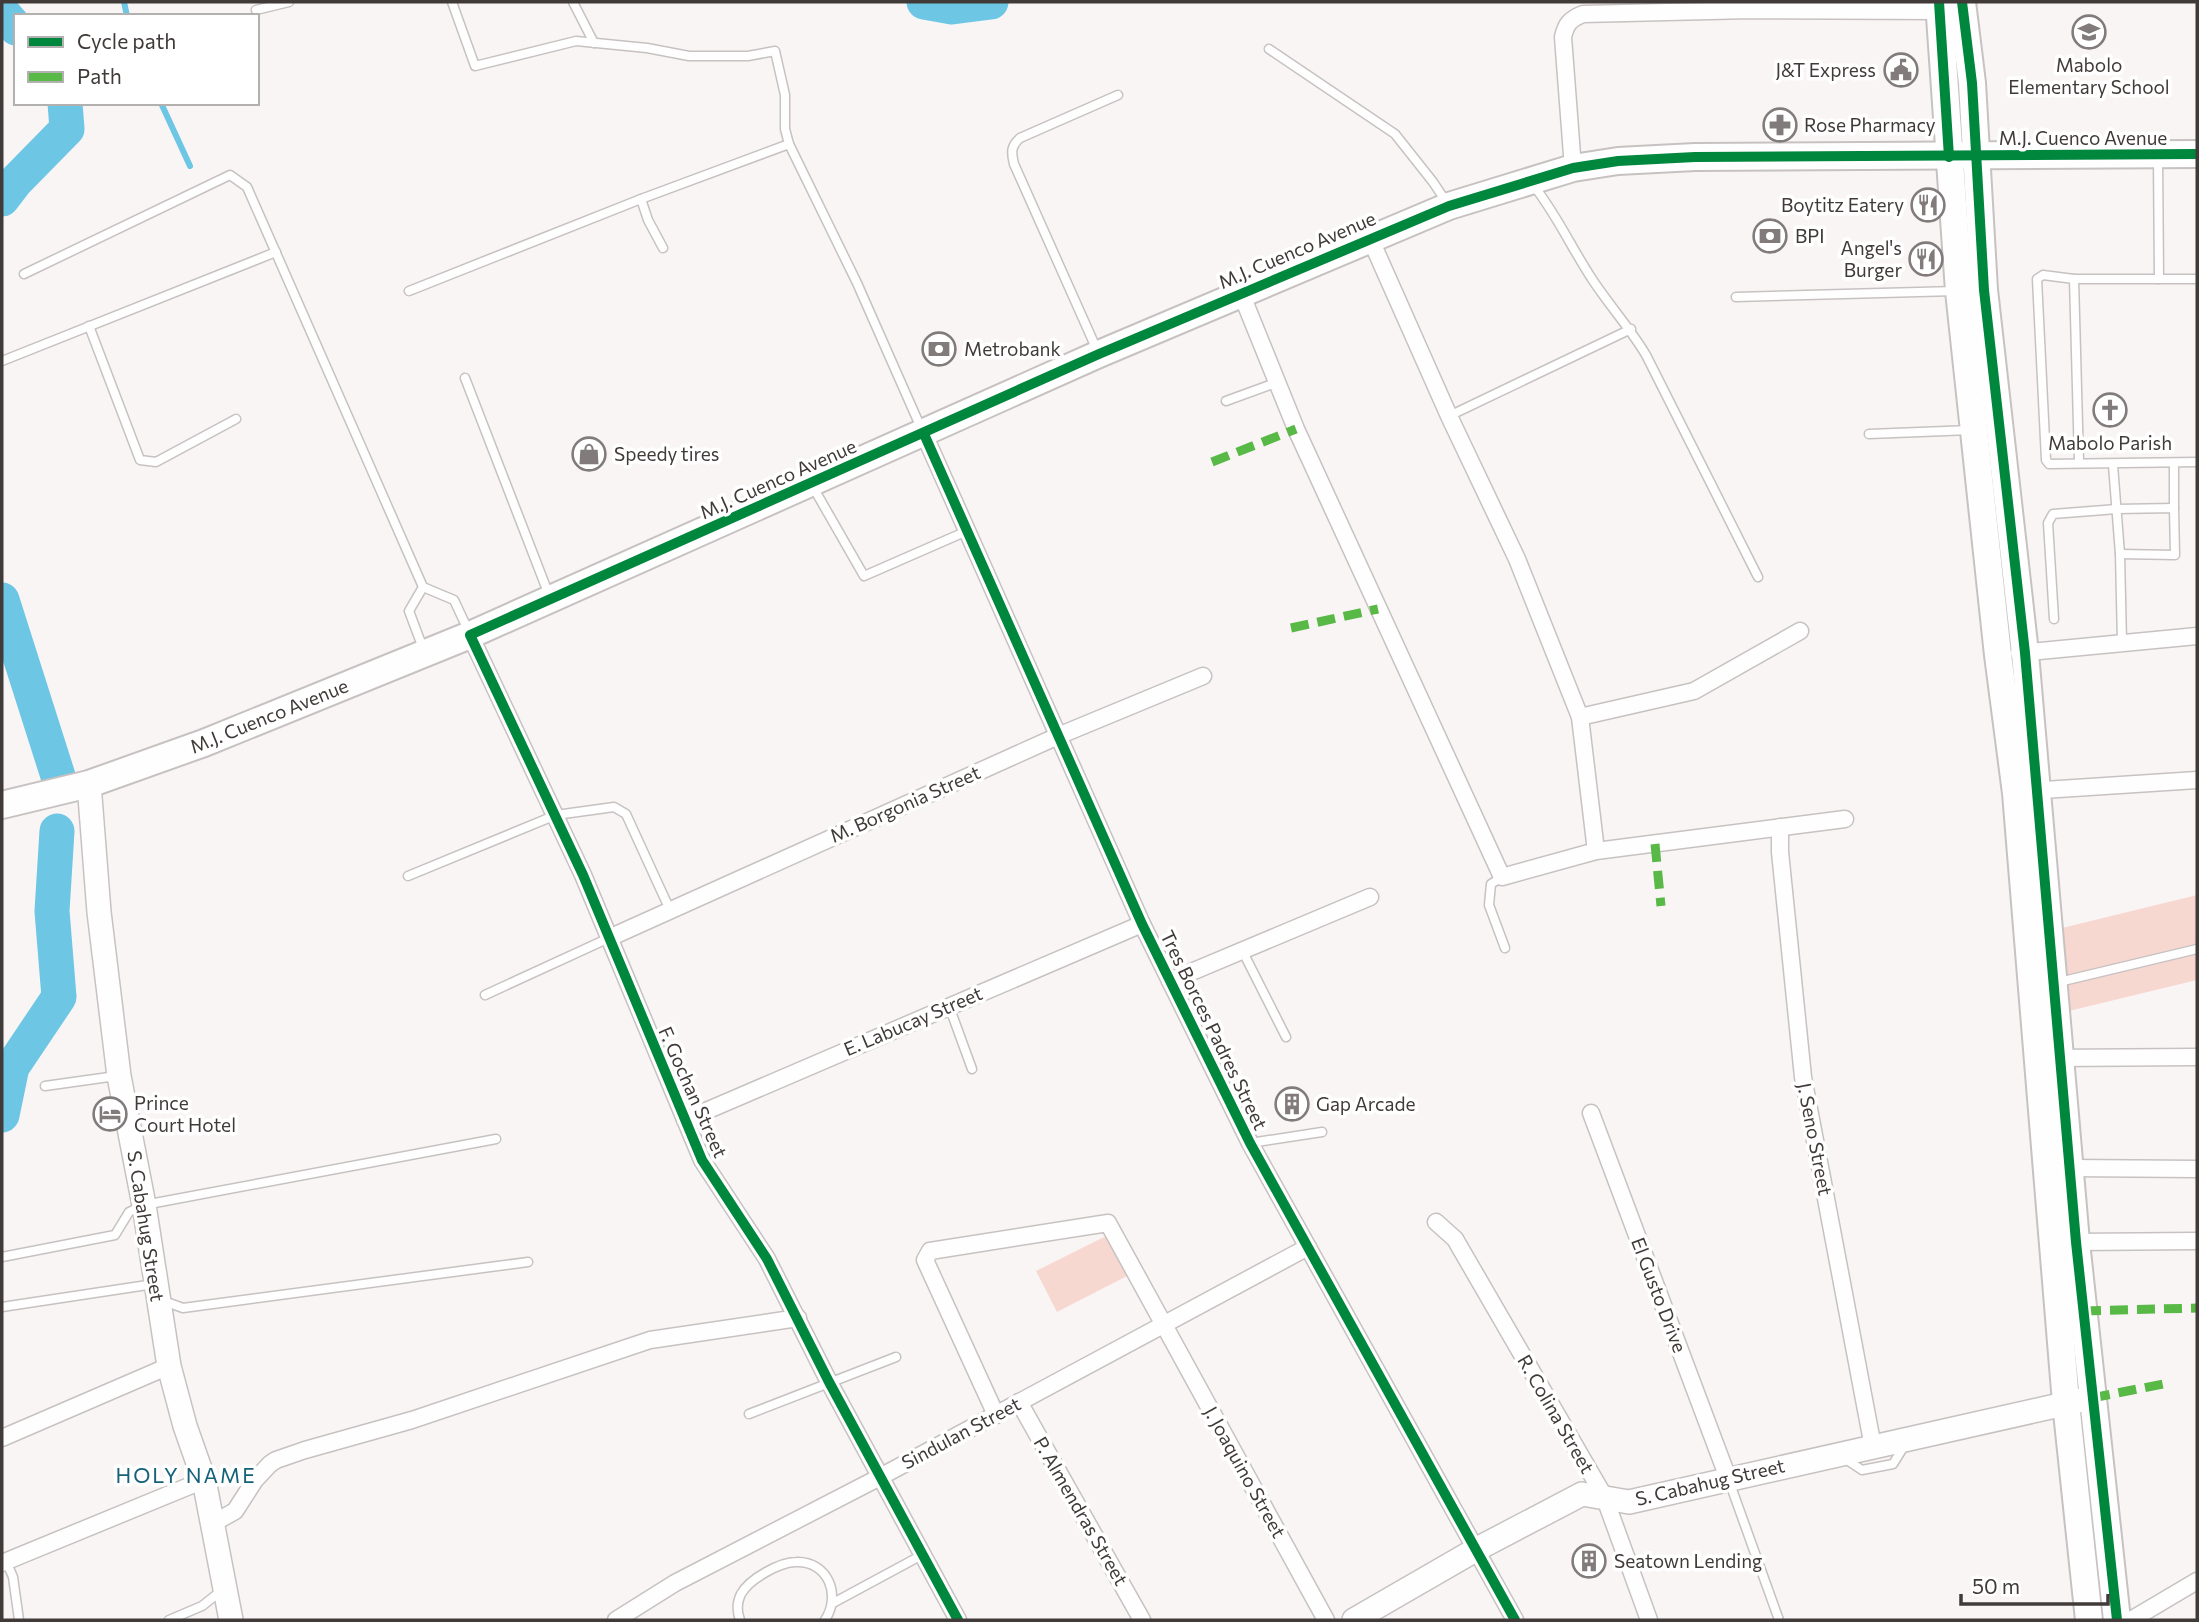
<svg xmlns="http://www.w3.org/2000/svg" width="2199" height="1622" viewBox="0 0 2199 1622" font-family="Commissioner,sans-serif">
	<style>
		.green { fill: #f7d8d1 }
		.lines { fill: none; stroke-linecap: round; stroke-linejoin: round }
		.stream { stroke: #6dc6e4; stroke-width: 6 }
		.river { stroke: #6dc6e4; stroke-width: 35 }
		.lane-casing { stroke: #c7c2c1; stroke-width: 11 }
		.street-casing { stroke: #c7c2c1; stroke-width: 19 }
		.secondary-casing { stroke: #c7c2c1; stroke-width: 26 }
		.primary-casing { stroke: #c7c2c1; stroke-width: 30 }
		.lane { stroke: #fefefe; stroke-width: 8 }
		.street { stroke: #fefefe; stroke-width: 16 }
		.secondary { stroke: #fefefe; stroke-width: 23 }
		.primary { stroke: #fefefe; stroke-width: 26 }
		.quiet { stroke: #58b947; stroke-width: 9; stroke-dasharray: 18 9; stroke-linecap: butt }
		.cycleway-casing { stroke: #fff; stroke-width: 15 }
		.cycleway { stroke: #00873e; stroke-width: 10 }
		.labels { text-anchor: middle; stroke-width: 7; stroke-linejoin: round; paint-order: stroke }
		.poi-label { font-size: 19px; fill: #403a39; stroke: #fff; text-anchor: start }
		.street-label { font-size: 19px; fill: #403a39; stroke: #fff }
		.neighbourhood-label { font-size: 21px; letter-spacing: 2px; fill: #156179; stroke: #fff }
	</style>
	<rect width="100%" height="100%" fill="#faf5f5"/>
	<g class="green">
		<polygon points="2197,895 2197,980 2069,1011 2058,929"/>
		<polygon points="1108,1235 1129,1275 1057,1312 1036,1271"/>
	</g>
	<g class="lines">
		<g class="stream">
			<polyline points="124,2 127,16"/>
			<polyline points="161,103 190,166"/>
		</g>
		<g class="river">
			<polyline points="924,2 952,7 991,2"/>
			<polyline points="2,12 16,28"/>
			<polyline points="2,199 15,182 67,129 65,103"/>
			<polyline points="2,600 58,776"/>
			<polyline points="2,1115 12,1067 59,997 52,911 57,831"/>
		</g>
		<defs>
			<g id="lane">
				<polyline points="452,2 475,66 576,41 647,48 689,56 748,56 775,51 785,95 785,129 789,144 857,283 921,428"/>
				<polyline points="573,2 594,43"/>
				<polyline points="256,10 289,2"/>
				<polyline points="1269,49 1395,134 1433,182 1447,203"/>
				<polyline points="2158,158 2159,279"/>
				<path d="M 1534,186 C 1558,217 1571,247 1592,279 C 1609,305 1630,328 1646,355 L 1758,577"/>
				<polyline points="641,199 648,220 663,248"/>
				<polyline points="24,274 230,175 247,187 423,587 454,600 468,630"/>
				<polyline points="2074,279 2079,462"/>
				<polyline points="2197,279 2074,279 2043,275 2037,279 2046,460 2049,464 2197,462"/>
				<polyline points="409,291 641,199 789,144"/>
				<polyline points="1736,297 1956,291"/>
				<polyline points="89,326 140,460 156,462 236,419"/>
				<path d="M 1097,350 L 1014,164 C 1011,152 1011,146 1020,138 L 1118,95"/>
				<polyline points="2,361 276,252"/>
				<polyline points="465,378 549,595"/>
				<polyline points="1226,401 1278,382"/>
				<polyline points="1449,416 1631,329"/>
				<polyline points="1869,434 1971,430"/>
				<polyline points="2113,465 2120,554 2122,643"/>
				<polyline points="813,487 864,576 967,531"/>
				<polyline points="2174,508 2174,463"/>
				<polyline points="423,587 409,611 424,651"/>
				<polyline points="2054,619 2048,523 2053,514 2117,509 2174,508 2175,555 2120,554"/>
				<polyline points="408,876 556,815 614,807 626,814 670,910"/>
				<polyline points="1502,877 1491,884 1489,905 1505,948"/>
				<polyline points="1243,952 1286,1037"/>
				<polyline points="2059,982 2197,949"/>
				<polyline points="485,995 609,938"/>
				<polyline points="949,1006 972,1069"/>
				<polyline points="45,1086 116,1076"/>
				<polyline points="1250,1143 1322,1132"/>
				<polyline points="2,1257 115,1235 129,1212 144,1205 496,1139"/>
				<polyline points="161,1300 183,1308 528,1262"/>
				<polyline points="2,1307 154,1284"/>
				<polyline points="749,1414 896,1357"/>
				<polyline points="1844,1458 1862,1470 1893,1464 1906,1443"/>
				<polyline points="1729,1481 1779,1620"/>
				<polyline points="6,1561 13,1577 19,1620"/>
				<polyline points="833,1603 922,1555"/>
				<polyline points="169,1620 202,1606 221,1591"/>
				<path d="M 740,1620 C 737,1612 737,1602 741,1594 C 749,1579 780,1562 796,1562 C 829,1561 841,1596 825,1620"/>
			</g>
			<g id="street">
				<path d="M 1573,168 L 1563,37 C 1566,24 1570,19 1583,14 L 1751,10 L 1940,11"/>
				<polyline points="1370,238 1449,416 1517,559 1580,717 1596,851"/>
				<polyline points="1241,293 1296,429 1502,877 1596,851 1845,819"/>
				<polyline points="924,434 1142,924 1250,1143 1515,1620"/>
				<polyline points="470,635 583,875 702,1160 767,1259 829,1382 958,1620"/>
				<polyline points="2019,653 2197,636"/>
				<polyline points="1580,717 1694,691 1800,631"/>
				<polyline points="2029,791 2197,780"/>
				<polyline points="1780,827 1780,852 1803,1077 1873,1447"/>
				<polyline points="609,938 1058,736 1203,676"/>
				<polyline points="1170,981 1370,897"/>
				<polyline points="2053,1058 2197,1057"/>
				<polyline points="1591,1113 1728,1478"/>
				<polyline points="685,1120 1142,924"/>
				<polyline points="2070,1168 2197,1169"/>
				<polyline points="1436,1222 1455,1239 1604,1496 1649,1620"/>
				<polyline points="2076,1242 2197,1241"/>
				<polyline points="1019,1402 1142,1620"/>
				<polyline points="996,1415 925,1260 930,1251 1108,1223 1326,1620"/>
				<polyline points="2,1438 169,1366"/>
				<polyline points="212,1524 235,1511 255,1480 270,1464 276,1460 305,1450 412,1420 650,1340 798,1318"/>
				<polyline points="2,1563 204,1480"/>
				<polyline points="616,1620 675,1583 880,1477 1308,1247"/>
				<polyline points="2131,1620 2197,1581"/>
			</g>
			<g id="secondary">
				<polyline points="89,784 99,912 119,1076 144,1205 169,1366 185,1426 204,1480 231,1620"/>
				<polyline points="1354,1620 1477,1549 1582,1494 1629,1502 2082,1400"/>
			</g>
			<g id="primary">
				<polyline points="1939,2 1959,291 1998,655 2016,793 2066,1403 2089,1620"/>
				<polyline points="1962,2 1972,83 1984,290 2025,653 2076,1242 2117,1620"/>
				<polyline points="2,805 89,784 204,743 470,635 1099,354 1449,206 1573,168 1618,161 1695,157 2197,154"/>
			</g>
		</defs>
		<use href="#lane" class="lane-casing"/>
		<use href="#street" class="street-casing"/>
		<use href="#secondary" class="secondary-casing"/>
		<use href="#primary" class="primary-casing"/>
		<use href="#lane" class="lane"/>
		<use href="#street" class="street"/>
		<use href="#secondary" class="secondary"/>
		<use href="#primary" class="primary"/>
		<g class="quiet">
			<polyline points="1212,462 1296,429"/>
			<polyline points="1291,628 1378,609"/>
			<polyline points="1655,844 1661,906"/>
			<polyline points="2083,1311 2197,1308"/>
			<polyline points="2092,1398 2168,1383"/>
		</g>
		<defs>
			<g id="cycleway">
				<polyline points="1939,2 1949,157"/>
				<polyline points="1962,2 1972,83 1984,290 2025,653 2076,1242 2117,1620"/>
				<polyline points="924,434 1142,924 1250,1143 1515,1620"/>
				<polyline points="958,1620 829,1382 767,1259 702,1160 583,875 470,635 1099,354 1449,206 1573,168 1618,161 1695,157 2197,154"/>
			</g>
		</defs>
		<use href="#cycleway" class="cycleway-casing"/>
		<use href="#cycleway" class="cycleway"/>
	</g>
	<defs>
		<symbol id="school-ring" viewBox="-11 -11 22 22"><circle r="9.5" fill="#fff" stroke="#817b7b" stroke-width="1.5"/><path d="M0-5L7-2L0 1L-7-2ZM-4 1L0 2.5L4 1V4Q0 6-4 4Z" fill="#817b7b"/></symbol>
		<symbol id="civic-ring" viewBox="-11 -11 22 22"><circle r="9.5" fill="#fff" stroke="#817b7b" stroke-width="1.5"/><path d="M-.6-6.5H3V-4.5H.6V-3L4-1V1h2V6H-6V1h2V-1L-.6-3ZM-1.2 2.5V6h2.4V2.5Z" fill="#817b7b"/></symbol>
		<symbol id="pharmacy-ring" viewBox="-11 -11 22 22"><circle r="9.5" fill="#fff" stroke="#817b7b" stroke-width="1.5"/><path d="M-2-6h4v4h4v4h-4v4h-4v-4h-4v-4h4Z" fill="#817b7b"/></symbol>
		<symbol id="restaurant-ring" viewBox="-11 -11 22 22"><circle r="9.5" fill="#fff" stroke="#817b7b" stroke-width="1.5"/><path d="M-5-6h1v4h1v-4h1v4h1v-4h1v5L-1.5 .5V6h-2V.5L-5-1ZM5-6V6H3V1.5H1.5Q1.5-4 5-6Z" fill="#817b7b"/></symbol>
		<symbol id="bank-ring" viewBox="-11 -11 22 22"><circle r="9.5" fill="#fff" stroke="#817b7b" stroke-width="1.5"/><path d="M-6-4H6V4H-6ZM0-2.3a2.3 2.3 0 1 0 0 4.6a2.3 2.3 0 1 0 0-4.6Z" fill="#817b7b"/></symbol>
		<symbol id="church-ring" viewBox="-11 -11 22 22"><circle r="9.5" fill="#fff" stroke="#817b7b" stroke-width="1.5"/><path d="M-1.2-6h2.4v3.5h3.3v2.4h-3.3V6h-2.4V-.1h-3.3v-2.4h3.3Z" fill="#817b7b"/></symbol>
		<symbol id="shop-ring" viewBox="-11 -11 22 22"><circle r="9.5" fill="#fff" stroke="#817b7b" stroke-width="1.5"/><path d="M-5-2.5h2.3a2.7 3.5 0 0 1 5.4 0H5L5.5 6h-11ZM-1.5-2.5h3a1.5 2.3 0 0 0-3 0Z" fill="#817b7b"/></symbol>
		<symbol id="building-ring" viewBox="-11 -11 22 22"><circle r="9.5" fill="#fff" stroke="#817b7b" stroke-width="1.5"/><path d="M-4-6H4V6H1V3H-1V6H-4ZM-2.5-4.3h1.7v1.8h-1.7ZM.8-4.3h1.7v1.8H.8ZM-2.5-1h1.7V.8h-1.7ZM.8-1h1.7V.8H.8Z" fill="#817b7b"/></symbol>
		<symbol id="hotel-ring" viewBox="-11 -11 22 22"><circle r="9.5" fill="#fff" stroke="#817b7b" stroke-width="1.5"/><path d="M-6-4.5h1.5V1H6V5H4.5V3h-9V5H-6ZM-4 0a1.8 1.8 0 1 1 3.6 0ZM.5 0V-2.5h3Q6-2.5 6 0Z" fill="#817b7b"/></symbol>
	</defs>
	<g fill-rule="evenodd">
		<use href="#school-ring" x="2070" y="13" width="38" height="38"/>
		<use href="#civic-ring" x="1882" y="51" width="38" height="38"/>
		<use href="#pharmacy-ring" x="1761" y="106" width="38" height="38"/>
		<use href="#restaurant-ring" x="1909" y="186" width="38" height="38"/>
		<use href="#bank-ring" x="1751" y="217" width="38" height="38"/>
		<use href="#restaurant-ring" x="1907" y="240" width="38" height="38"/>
		<use href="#bank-ring" x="920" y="330" width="38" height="38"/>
		<use href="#church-ring" x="2091" y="391" width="38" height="38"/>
		<use href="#shop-ring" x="570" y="435" width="38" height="38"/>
		<use href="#building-ring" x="1273" y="1085" width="38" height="38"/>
		<use href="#hotel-ring" x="91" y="1095" width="38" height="38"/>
		<use href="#building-ring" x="1570" y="1542" width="38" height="38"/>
	</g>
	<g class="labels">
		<g class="poi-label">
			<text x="2089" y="72" text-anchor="middle">Mabolo<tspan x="2089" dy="22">Elementary School</tspan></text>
			<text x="1876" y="77" text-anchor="end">J&amp;T Express</text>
			<text x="1804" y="132">Rose Pharmacy</text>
			<text x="1904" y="212" text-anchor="end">Boytitz Eatery</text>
			<text x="1795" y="243">BPI</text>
			<text x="1902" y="255" text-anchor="end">Angel's<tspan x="1902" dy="22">Burger</tspan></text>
			<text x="964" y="356">Metrobank</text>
			<text x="2110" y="450" text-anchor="middle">Mabolo Parish</text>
			<text x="614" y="461">Speedy tires</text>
			<text x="134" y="1110">Prince<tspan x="134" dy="22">Court Hotel</tspan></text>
			<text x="1316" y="1111">Gap Arcade</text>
			<text x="1614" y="1568">Seatown Lending</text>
		</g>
		<g class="street-label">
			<text x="2083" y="145">M.J. Cuenco Avenue</text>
			<text transform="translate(1297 250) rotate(-23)" y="7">M.J. Cuenco Avenue</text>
			<text transform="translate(778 479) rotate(-24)" y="7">M.J. Cuenco Avenue</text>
			<text transform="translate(269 716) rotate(-22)" y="7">M.J. Cuenco Avenue</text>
			<text transform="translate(905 804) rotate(-24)" y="7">M. Borgonia Street</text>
			<text transform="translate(913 1021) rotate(-23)" y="7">E. Labucay Street</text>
			<text transform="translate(1214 1030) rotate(64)" y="7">Tres Borces Padres Street</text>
			<text transform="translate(693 1092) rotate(66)" y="7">F. Gochan Street</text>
			<text transform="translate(1815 1139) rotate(79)" y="7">J. Seno Street</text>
			<text transform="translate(146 1226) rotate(81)" y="7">S. Cabahug Street</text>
			<text transform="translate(1659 1295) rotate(69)" y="7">El Gusto Drive</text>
			<text transform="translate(1556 1414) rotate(60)" y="7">R. Colina Street</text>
			<text transform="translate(961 1433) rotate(-28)" y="7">Sindulan Street</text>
			<text transform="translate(1245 1472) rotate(61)" y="7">J. Joaquino Street</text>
			<text transform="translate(1710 1482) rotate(-13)" y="7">S. Cabahug Street</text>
			<text transform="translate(1081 1511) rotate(60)" y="7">P. Almendras Street</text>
		</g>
		<g class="neighbourhood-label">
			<text x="186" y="1483">HOLY NAME</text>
		</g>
	</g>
	<rect width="2199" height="1622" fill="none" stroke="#403a39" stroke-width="7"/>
	<rect x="14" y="14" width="245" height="91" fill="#ffffff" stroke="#b3b0b0" stroke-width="2"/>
	<rect x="28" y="37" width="35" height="10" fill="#00873e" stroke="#b3b0b0" stroke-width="2"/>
	<text x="77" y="49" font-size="21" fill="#403a39">Cycle path</text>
	<rect x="28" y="72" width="35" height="10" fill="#58b947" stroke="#b3b0b0" stroke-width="2"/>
	<text x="77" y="84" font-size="21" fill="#403a39">Path</text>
	<path d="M1961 1594v10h147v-10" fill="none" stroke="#403a39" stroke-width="3.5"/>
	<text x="1972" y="1594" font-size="21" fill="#403a39" stroke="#ffffff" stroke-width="5" paint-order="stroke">50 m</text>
</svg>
